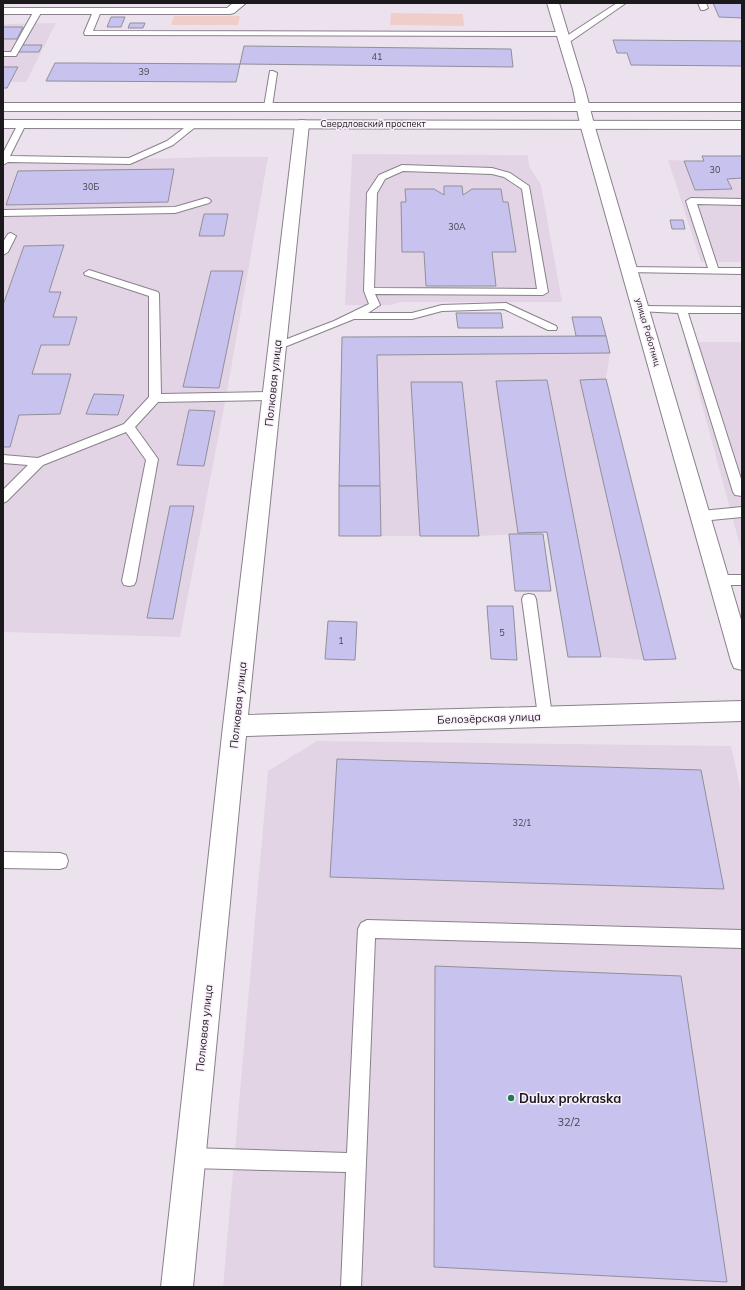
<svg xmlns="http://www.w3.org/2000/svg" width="745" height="1290" viewBox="0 0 745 1290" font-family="Mulish,sans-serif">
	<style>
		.built { fill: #e3d4e5 }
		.green { fill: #efcec9 }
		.building { fill: #c7c3ee; stroke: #908f9b }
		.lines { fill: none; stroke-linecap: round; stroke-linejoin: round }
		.service-casing { stroke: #89808b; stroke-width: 2 }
		.minor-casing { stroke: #89808b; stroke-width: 2 }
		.primary-casing { stroke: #89808b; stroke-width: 2 }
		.service { fill: #fff; fill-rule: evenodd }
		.minor { fill: #fff; fill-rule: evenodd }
		.primary { fill: #fff; fill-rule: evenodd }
		.poi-dot { fill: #207b51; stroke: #faf0fb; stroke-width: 1.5 }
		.labels { text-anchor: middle; stroke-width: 3; stroke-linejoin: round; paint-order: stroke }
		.number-label { font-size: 9px; fill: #474451 }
		.far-street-label { font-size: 9px; fill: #1c191d; stroke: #faf0fb }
		.street-label { font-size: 11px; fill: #1c191d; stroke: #faf0fb }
		.near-number-label { font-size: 11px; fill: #474451 }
		.near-poi-label { font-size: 13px; font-weight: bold; fill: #1c191d; stroke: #faf0fb; text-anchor: start }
	</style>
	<rect width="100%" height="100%" fill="#ece2ee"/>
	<g class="built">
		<polygon points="56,23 26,82 3,82 3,24"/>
		<polygon points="352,154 528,155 529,166 541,185 562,302 400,302 391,305 345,305"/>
		<polygon points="702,156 742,156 742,262 701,262 668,160 703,161"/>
		<polygon points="210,157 268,157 226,397 180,637 3,632 3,163"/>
		<polygon points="606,336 610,353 606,379 676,659 644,660 601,657 568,657 546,533 479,536 339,536 342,337"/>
		<polygon points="685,342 742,342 742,553"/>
		<polygon points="317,741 731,746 742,795 742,1287 223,1287 268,771"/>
	</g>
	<g class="green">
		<polygon points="391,13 463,14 464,26 390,25"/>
		<polygon points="174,16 240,16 238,25 171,25"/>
	</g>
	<g class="building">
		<polygon points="713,3 742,3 742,18 719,17"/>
		<polygon points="111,17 125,17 121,27 107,27"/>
		<polygon points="130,23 145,23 143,28 128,28"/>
		<polygon points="3,27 23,27 17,39 3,39"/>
		<polygon points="613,40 741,41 742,45 742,66 631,65 627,53 617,53"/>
		<polygon points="22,45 42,45 39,52 18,52"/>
		<polygon points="244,46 511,49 513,67 240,64"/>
		<polygon points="55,63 76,63 240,64 236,82 46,81"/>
		<polygon points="3,67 18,67 7,88 3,88"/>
		<polygon points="702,156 742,156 742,178 727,179 732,189 695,190 684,161 704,161"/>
		<polygon points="174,169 168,202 6,205 18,171"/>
		<polygon points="444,186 462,186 463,195 472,189 501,189 503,202 508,202 516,252 492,252 496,286 426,286 424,252 402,252 401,202 406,202 405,189 434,189 444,195"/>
		<polygon points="204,214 228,214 224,236 199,236"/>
		<polygon points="670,220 683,220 685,229 672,229"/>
		<polygon points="64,245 49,292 61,292 53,317 77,317 69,345 41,345 32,374 71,374 60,414 19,415 10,447 3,447 3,305 24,246"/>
		<polygon points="211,271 243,271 219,388 183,387"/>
		<polygon points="456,313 501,313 503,328 458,328"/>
		<polygon points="572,317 601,317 606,336 576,336"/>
		<polygon points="606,336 610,353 377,355 380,486 339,486 342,337"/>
		<polygon points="606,379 676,659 644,660 580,380"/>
		<polygon points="547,380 601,657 568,657 547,532 518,533 496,381"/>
		<polygon points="411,382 462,382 479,536 420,536"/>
		<polygon points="94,394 124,395 118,415 86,414"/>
		<polygon points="189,410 215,411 204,466 177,465"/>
		<polygon points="339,486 380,486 381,536 339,536"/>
		<polygon points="170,506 194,506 173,619 147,618"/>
		<polygon points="509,534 543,534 551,591 515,591"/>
		<polygon points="487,606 513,606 517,660 491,659"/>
		<polygon points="328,621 357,622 355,660 325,659"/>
		<polygon points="337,759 701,770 724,889 330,877"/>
		<polygon points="435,966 681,976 727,1282 434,1267"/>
	</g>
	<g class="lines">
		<defs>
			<g id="service">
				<polygon points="617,3 626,3 568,43 562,43 562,39"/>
				<polygon points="698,3 706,3 708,8 704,10 701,10"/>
				<polygon points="35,9 38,9 42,11 16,56 3,56 3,52 11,52"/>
				<polygon points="94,9 100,9 101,11 93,31 563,32 567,34 563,36 85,35 84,33"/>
				<polygon points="270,71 273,71 277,73 272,107 268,109 264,107"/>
				<polygon points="22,121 26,124 10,156 129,158 167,141 192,122 195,121 199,124 173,145 130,164 8,162 3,165 3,153 18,124"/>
				<path d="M 402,165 L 492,168 L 510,173 L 529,186 L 548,292 L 543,295 L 375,294 L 380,305 L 368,313 L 412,313 L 442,305 L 506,303 L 556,326 L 557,328 L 556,330 L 548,330 L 504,309 L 442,311 L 412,319 L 354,319 L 282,348 L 274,348 L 273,346 L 274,344 L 334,321 L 369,304 L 364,291 L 367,193 L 379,175 ZM 403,171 L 492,174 L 504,177 L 522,189 L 537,289 L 374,288 L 377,193 L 385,179 Z"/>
				<polygon points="206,198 209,199 211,201 209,203 175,213 3,216 3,210 175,207"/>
				<polygon points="691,198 742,199 742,205 697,204 718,268 742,268 742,274 626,272 625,270 626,268 630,267 708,268 686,201"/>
				<polygon points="11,233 16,236 8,252 3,255 3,242 8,234"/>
				<polygon points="89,270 158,292 159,294 161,394 272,392 276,393 278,396 276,399 272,400 158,402 135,427 158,459 136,581 134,585 129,586 124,585 122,581 146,460 126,432 43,465 7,501 3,503 3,490 28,465 3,463 3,455 38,458 124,424 149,397 149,296 85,275 84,273"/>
				<polygon points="642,306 742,307 742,313 688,313 742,482 742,496 735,495 733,492 678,313 638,311 637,309"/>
				<polygon points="742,507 742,517 701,521 697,519 695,516 697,513 701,511"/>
				<polygon points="719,575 742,575 742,585 719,585 714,584 712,580 714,576"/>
				<polygon points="529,594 534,595 536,599 552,716 550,721 545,723 540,721 538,716 522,599 524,595"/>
				<polygon points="3,852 60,853 66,855 68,861 66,867 60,869 3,868"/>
				<polygon points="367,920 742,930 742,948 375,938 361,1287 341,1287 346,1172 190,1168 183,1165 180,1158 183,1151 190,1148 347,1153 358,929 361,923"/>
			</g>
			<g id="minor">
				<polygon points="233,3 246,3 234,13 230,14 3,14 3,8 227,8"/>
				<polygon points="547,3 559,3 585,89 594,124 742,623 742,670 734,668 731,661 580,124 573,89"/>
				<polygon points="302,120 307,121 309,124 248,715 742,701 742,721 246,736 193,1287 161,1287 223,726 295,124 297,121"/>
			</g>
			<g id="primary">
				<rect x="3" y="103" width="739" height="8"/>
				<polygon points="3,120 742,121 742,129 3,128"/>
			</g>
		</defs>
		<use href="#service" class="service-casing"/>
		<use href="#minor" class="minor-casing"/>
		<use href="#primary" class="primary-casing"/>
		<use href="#service" class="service"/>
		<use href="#minor" class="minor"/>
		<use href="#primary" class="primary"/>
	</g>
	<circle class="poi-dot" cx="511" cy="1098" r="4"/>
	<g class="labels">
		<g class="number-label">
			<text x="377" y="60">41</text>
			<text x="144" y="75">39</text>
			<text x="715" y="173">30</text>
			<text x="91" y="190">30Б</text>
			<text x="457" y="230">30А</text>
			<text x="502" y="636">5</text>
			<text x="341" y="644">1</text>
			<text x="522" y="826">32/1</text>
		</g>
		<g class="far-street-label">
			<text x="373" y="127">Свердловский проспект</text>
			<text transform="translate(648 332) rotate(74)" y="3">улица Работниц</text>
		</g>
		<g class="street-label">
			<text transform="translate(273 383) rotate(-84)" y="4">Полковая улица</text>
			<text transform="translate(238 705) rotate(-84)" y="4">Полковая улица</text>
			<text transform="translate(489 718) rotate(-2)" y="4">Белозёрская улица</text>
			<text transform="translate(204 1028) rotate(-84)" y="4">Полковая улица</text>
		</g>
		<g class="near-number-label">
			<text x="569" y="1126">32/2</text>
		</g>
		<g class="near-poi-label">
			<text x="519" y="1103">Dulux prokraska</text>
		</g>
	</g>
	<rect width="745" height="1290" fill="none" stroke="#1c191d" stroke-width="8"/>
</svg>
